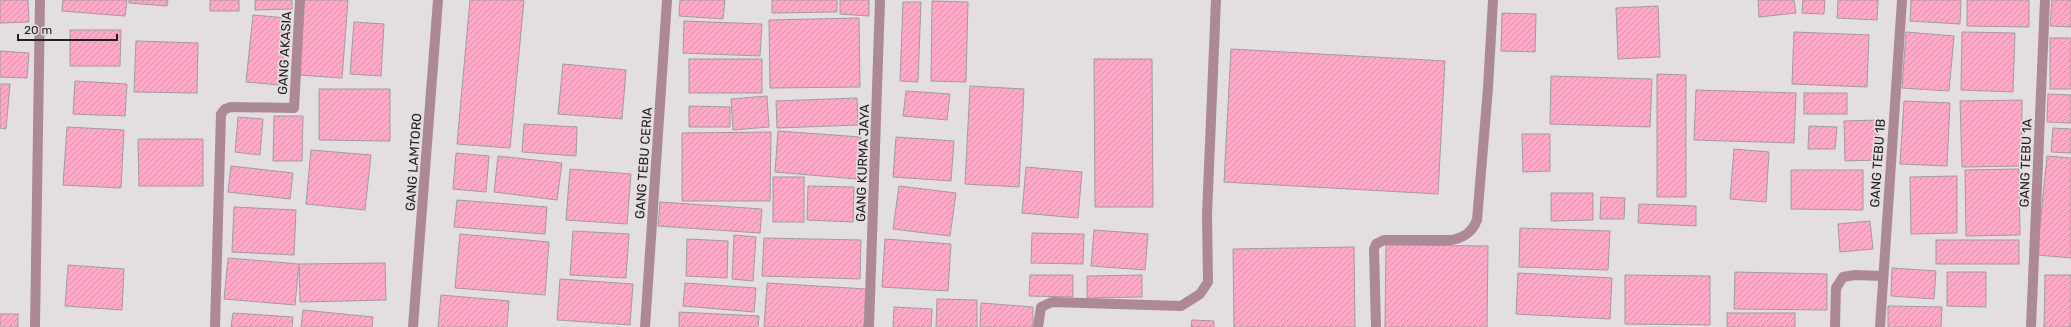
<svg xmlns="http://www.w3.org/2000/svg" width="2071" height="327" viewBox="0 0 2071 327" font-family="Rubik,sans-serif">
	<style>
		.building { fill: url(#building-hatch); stroke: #a09c9d }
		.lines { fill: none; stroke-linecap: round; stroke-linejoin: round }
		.minor { stroke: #ad8895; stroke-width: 10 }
		.labels { text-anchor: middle; stroke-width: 3.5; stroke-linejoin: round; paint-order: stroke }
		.street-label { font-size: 13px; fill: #222021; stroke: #e3dfe0 }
	</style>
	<defs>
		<pattern id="building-hatch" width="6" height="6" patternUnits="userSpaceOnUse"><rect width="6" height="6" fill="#ffa9c9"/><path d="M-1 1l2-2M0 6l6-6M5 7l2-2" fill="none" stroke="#da91ac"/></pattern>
	</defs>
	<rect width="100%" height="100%" fill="#e3dfe0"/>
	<g class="building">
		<polygon points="0,0 28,0 29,22 0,23"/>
		<polygon points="63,0 127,0 125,16 62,11"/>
		<polygon points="129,0 168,0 167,6 129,3"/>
		<rect x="210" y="0" width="29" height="11"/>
		<polygon points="255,0 292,0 292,9 255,10"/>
		<polygon points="304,0 348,0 342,78 298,75"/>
		<polygon points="470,0 524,0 510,148 457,144"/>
		<polygon points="680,0 725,0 723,19 679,16"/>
		<polygon points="772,0 837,0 837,12 772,13"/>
		<polygon points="840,0 869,0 869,16 840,14"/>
		<polygon points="1758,0 1794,0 1796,13 1759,17"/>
		<polygon points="1803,0 1825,0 1824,14 1802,13"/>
		<polygon points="1838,0 1878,0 1877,20 1837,18"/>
		<polygon points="1911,0 1961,0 1960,24 1910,21"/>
		<polygon points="1967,0 2029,0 2029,27 1967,26"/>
		<polygon points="2052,0 2071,0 2071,27 2050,26"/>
		<polygon points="932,1 968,2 966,82 931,81"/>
		<polygon points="903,2 921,2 918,82 900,81"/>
		<polygon points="1658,6 1660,57 1618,59 1616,8"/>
		<polygon points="1502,13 1536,14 1535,52 1501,51"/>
		<polygon points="253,15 287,18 280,85 246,82"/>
		<polygon points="859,18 860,87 770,88 769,20"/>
		<polygon points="684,21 762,24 760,56 683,53"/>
		<polygon points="354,22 384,24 381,76 350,74"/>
		<polygon points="70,30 121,30 120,66 70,66"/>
		<polygon points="1794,32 1869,35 1867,87 1792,84"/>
		<polygon points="1906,32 1954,36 1949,91 1902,88"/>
		<polygon points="1962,32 2015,33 2013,92 1961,90"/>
		<rect x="2050" y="38" width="21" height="51"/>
		<polygon points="136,41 198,43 197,93 134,92"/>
		<polygon points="1231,49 1445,61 1438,194 1224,182"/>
		<polygon points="0,51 29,53 27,78 0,77"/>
		<rect x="689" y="59" width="73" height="34"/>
		<polygon points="1094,59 1152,59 1153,207 1095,207"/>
		<polygon points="563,64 626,70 622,119 558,114"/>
		<polygon points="1657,74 1686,75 1686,197 1657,197"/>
		<polygon points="1551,76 1652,79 1650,127 1550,124"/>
		<polygon points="75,81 127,84 125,116 73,114"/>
		<polygon points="0,84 10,84 6,129 0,128"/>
		<polygon points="970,86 1024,89 1019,187 965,184"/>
		<polygon points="319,89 390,89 390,141 319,140"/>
		<polygon points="1696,90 1796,93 1794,143 1694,140"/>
		<polygon points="906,91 950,94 947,120 903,116"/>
		<rect x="1804" y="93" width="43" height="21"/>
		<polygon points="2048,94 2071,95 2071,123 2047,122"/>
		<polygon points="767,96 769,127 733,130 731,99"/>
		<polygon points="857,98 858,125 777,128 776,101"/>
		<polygon points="2022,100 2022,166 1962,167 1960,101"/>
		<polygon points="1904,101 1950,103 1947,166 1900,164"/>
		<polygon points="689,106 730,107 730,127 689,127"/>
		<polygon points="274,116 303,116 302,161 273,161"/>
		<polygon points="238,117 263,119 260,155 235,152"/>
		<polygon points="1878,120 1879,160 1845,161 1844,121"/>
		<polygon points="524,124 577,127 576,156 522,152"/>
		<polygon points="1809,126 1837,127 1835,149 1808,149"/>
		<polygon points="67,127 124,130 121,188 63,185"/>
		<polygon points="2053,128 2071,129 2071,153 2051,152"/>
		<polygon points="778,131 861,137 857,179 775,172"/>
		<polygon points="771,132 770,201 682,201 682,133"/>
		<polygon points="1522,134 1550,134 1550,171 1523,172"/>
		<polygon points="896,137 954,141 951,181 893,177"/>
		<polygon points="138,139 203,139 203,186 139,186"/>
		<polygon points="1734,149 1769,152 1766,202 1730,199"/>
		<polygon points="311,150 371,155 365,210 306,204"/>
		<polygon points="456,153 489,156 486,192 453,189"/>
		<polygon points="498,156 562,163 557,200 494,192"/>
		<polygon points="2047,156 2071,158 2071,258 2037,255"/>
		<polygon points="231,166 293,173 290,199 228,192"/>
		<polygon points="1026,167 1082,172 1078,218 1022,213"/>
		<polygon points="570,169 631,174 627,224 566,220"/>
		<polygon points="2019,169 2020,235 1966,236 1965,170"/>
		<polygon points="1791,170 1863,170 1863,210 1791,209"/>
		<polygon points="1957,176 1957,233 1911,234 1910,177"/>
		<rect x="773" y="177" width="31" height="45"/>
		<polygon points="808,186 854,187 853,222 807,220"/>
		<polygon points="899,186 956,193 950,236 893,229"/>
		<polygon points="1551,193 1593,193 1593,220 1551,221"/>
		<polygon points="1601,197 1625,198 1624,219 1600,219"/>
		<polygon points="457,200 547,207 545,234 454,227"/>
		<polygon points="660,202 762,209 760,233 658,226"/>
		<polygon points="1639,204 1696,206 1696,226 1638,223"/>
		<polygon points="234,207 296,210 294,255 232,252"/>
		<polygon points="1870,221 1873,249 1840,252 1838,224"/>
		<polygon points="1520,228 1610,231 1608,270 1519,267"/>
		<polygon points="1094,230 1148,234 1145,270 1091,266"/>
		<polygon points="573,231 629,234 626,278 570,275"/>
		<polygon points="1032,233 1084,234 1083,264 1031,263"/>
		<polygon points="460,234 549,242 545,295 455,288"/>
		<polygon points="734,235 756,237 753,281 732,279"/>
		<polygon points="764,238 861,240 860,279 762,276"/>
		<polygon points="687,239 728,241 727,278 686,276"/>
		<polygon points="885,239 951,244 948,291 882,287"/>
		<rect x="1936" y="240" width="83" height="24"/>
		<polygon points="1386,245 1488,246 1487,327 1385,327"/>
		<polygon points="1354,247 1355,327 1234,327 1233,249"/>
		<polygon points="228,258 299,264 295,305 224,299"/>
		<polygon points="385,263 386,300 300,302 299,264"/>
		<polygon points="68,265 124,269 122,310 65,306"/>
		<polygon points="1892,268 1936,271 1934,299 1891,296"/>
		<polygon points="1735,272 1827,274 1827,310 1734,309"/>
		<polygon points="1947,272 1986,272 1986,307 1947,306"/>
		<polygon points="1518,273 1612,278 1610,319 1516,314"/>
		<polygon points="1030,275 1073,275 1073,297 1029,296"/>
		<polygon points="1142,275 1142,297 1087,298 1087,276"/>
		<polygon points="1625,275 1710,276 1710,325 1625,324"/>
		<polygon points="2045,275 2071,275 2071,327 2044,327"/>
		<polygon points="560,279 633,284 630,325 557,320"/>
		<polygon points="685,283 756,288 754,312 683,306"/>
		<polygon points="767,283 866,289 864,327 764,327"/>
		<polygon points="441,295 509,301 507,327 438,327"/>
		<polygon points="937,299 977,300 977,327 936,327"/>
		<polygon points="981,303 1033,307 1033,327 980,327"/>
		<polygon points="1888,306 1942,307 1941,327 1888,327"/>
		<polygon points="894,307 932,309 931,327 893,327"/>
		<polygon points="303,310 373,317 372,327 301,327"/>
		<polygon points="679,312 759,316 758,327 679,327"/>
		<polygon points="233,313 293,317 292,327 231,327"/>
		<rect x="1727" y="313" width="68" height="14"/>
		<rect x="0" y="314" width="18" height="13"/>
		<polygon points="1192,320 1214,321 1214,327 1191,327"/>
	</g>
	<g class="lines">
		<g class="minor">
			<polyline points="35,327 40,0"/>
			<polyline points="215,327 221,114 225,109 231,107 294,108 300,0"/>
			<polyline points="413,327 438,0"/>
			<polyline points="645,327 667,0"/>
			<polyline points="869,327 880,0"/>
			<polyline points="1038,327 1041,307 1052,302 1181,306 1200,294 1208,282 1207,215 1216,0"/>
			<path d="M 1376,327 L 1374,249 L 1376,244 L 1384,240 L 1452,240 C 1465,237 1472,232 1477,220 L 1488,88 L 1493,0"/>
			<polyline points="1835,327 1836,288 1843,277 1855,275 1882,276"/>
			<polyline points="1880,327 1902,0"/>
			<polyline points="2031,327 2045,0"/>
		</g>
	</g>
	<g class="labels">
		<g class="street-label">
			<text transform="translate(284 53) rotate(-87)" y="5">GANG AKASIA</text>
			<text transform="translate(413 162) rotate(-86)" y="5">GANG LAMTORO</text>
			<text transform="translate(643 163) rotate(-86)" y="5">GANG TEBU CERIA</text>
			<text transform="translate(862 163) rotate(-88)" y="5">GANG KURMA JAYA</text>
			<text transform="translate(1877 163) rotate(-86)" y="5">GANG TEBU 1B</text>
			<text transform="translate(2025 163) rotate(-88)" y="5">GANG TEBU 1A</text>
		</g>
	</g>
	<path d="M18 34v6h99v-6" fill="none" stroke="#222021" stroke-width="2"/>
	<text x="24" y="34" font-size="12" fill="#222021" stroke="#e3dfe0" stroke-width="3" paint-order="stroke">20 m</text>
</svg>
